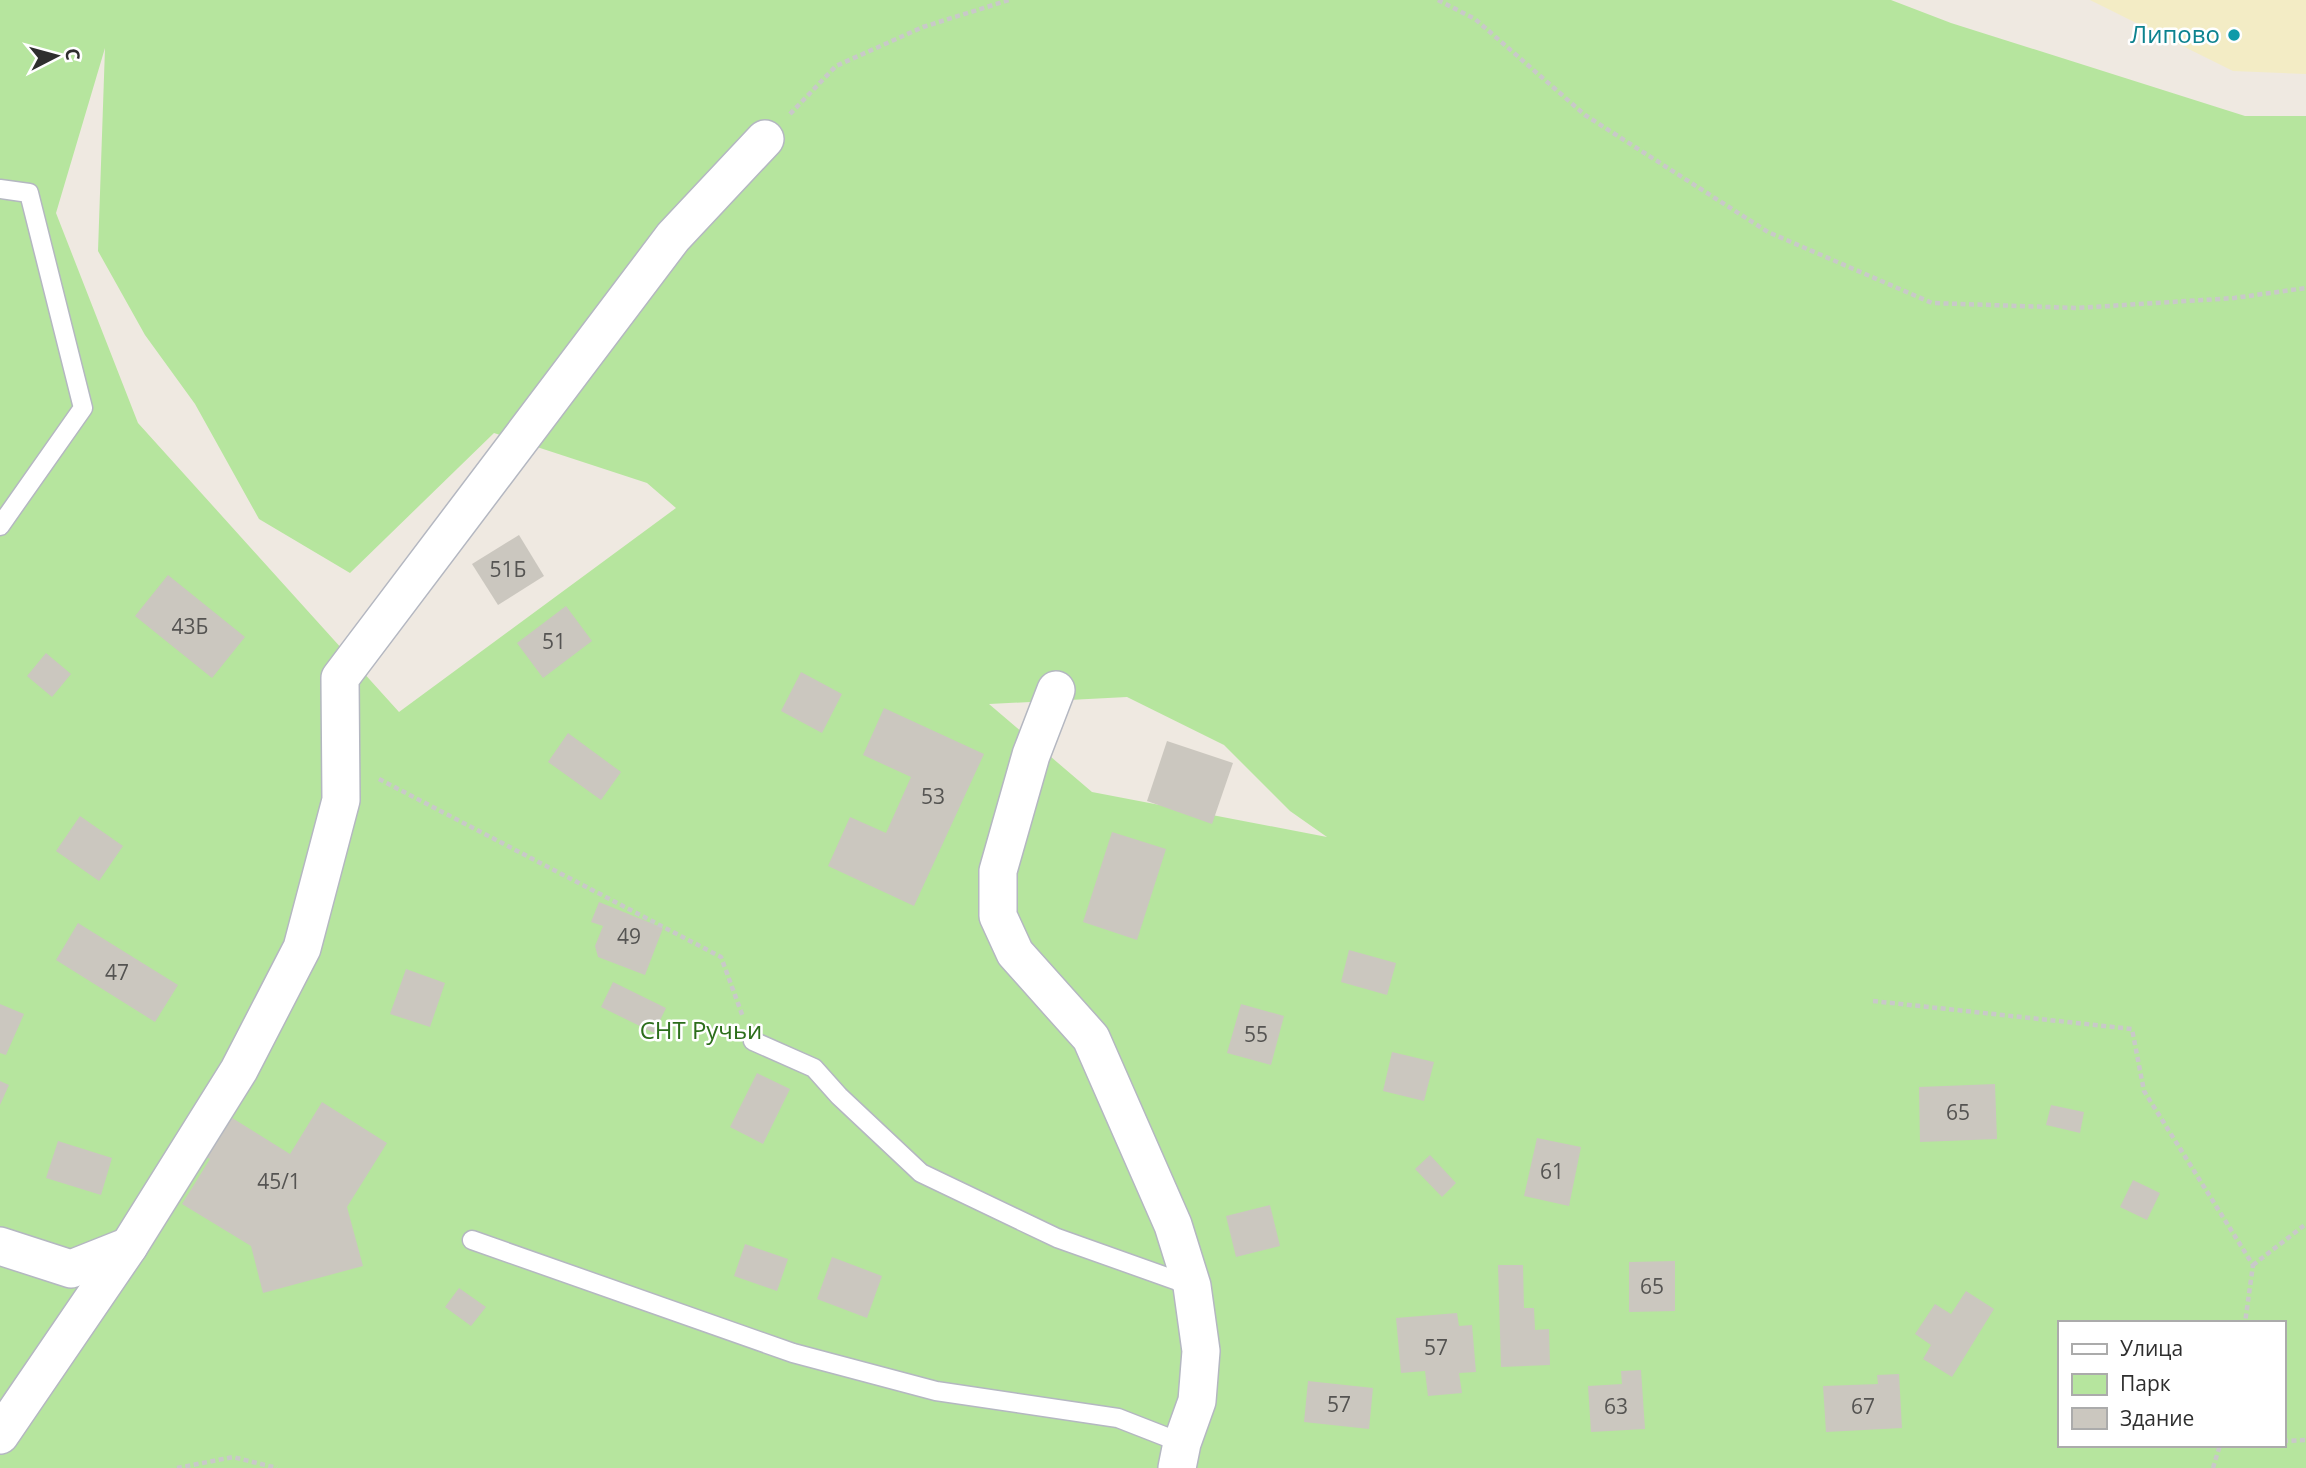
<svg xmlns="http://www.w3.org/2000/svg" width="2306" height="1468" viewBox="0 0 2306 1468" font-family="'Open Sans',sans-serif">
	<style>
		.green { fill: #b6e59e; fill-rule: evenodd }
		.sand { fill: #f3ecc5 }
		.building { fill: #cbc7bf }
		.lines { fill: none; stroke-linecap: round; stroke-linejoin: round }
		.service-casing { stroke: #b4b7c1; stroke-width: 21 }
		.minor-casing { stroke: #b4b7c1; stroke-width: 40 }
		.path { stroke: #c9c9c9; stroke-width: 4.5; stroke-dasharray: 5 3.5; stroke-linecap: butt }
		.service { stroke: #fff; stroke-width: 18 }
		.minor { stroke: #fff; stroke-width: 37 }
		.culture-dot { fill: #0f9aa8; stroke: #fff; stroke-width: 2.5 }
		.labels { text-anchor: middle; stroke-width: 5; stroke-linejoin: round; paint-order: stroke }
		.number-label { font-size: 21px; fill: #555452 }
		.culture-label { font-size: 24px; fill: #0d838f; stroke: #fff; text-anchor: end }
		.park-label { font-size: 24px; fill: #2c6e1b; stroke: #fff }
	</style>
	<rect width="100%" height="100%" fill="#efe9e1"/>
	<path class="green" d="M 0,0 L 1891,0 L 1951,23 L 2245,116 L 2306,116 L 2306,1468 L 0,1468 ZM 105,48 L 98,251 L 145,335 L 195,404 L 259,519 L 350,573 L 494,433 L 647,483 L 676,508 L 399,712 L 138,423 L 56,213 ZM 1127,697 L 1224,745 L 1290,811 L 1327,837 L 1092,792 L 989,704 ZM 2059,1323 L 2283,1323 L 2283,1445 L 2059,1445 Z"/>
	<polygon class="sand" points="2090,0 2306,0 2306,74 2233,71"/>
	<g class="building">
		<polygon points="519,535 544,576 498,605 472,564"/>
		<polygon points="168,575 245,637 212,678 135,616"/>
		<polygon points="566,606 592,641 543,678 517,643"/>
		<polygon points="46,653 71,674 52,697 27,676"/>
		<polygon points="801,672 842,694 822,733 781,711"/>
		<polygon points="884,708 984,754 914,906 828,866 850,817 886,833 911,777 863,755"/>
		<polygon points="568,733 621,772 601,800 548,762"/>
		<polygon points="1167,741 1233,763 1212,824 1147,801"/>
		<polygon points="80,816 123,846 99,881 56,851"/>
		<polygon points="1112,832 1166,849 1137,940 1083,922"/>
		<polygon points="599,902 663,928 645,975 598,957 595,946 603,926 591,922"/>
		<polygon points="78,923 178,985 155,1022 56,960"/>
		<polygon points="1349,950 1396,963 1387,995 1341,982"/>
		<polygon points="406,969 445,983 430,1027 390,1014"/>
		<polygon points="613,982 666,1008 654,1033 601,1007"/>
		<polygon points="0,1004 24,1014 6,1055 0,1053"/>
		<polygon points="1241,1004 1284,1016 1271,1065 1227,1053"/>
		<polygon points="1392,1052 1434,1062 1424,1101 1383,1091"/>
		<polygon points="757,1073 790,1089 763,1144 730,1127"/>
		<polygon points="0,1081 9,1085 0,1105"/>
		<polygon points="1995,1084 1997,1139 1920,1142 1919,1087"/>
		<polygon points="322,1102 387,1143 347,1207 363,1266 263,1293 251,1246 182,1204 210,1159 196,1151 221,1111 290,1154"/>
		<polygon points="2051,1105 2084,1112 2080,1133 2046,1125"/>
		<polygon points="1537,1138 1581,1147 1569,1206 1524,1196"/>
		<polygon points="58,1141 112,1158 101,1195 46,1178"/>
		<polygon points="1430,1155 1456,1183 1442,1197 1415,1169"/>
		<polygon points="2133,1180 2160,1193 2147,1220 2120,1207"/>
		<polygon points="1270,1205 1280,1246 1236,1257 1226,1216"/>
		<polygon points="745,1244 788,1259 777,1291 734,1276"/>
		<polygon points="832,1257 882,1276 867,1318 817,1299"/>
		<polygon points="1675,1261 1675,1311 1629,1312 1629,1262"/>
		<polygon points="1498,1265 1523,1265 1524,1308 1534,1308 1535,1330 1549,1329 1550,1365 1501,1367"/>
		<polygon points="459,1288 486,1307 471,1326 445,1307"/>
		<polygon points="1966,1291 1994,1309 1952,1377 1923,1359 1931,1345 1915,1334 1935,1304 1951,1314"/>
		<polygon points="1457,1313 1459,1326 1472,1325 1476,1372 1459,1373 1462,1393 1428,1396 1425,1371 1401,1373 1396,1318"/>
		<polygon points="1641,1370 1645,1429 1591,1432 1588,1386 1622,1384 1621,1371"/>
		<polygon points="1899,1374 1902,1428 1826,1432 1823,1386 1878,1384 1877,1375"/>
		<polygon points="1308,1381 1373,1388 1369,1429 1304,1422"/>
	</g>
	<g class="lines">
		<defs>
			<g id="service">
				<polyline points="0,189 29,193 83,408 0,526"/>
				<polyline points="753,1041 814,1068 839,1096 921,1173 1057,1238 1192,1286"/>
				<polyline points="472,1240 793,1353 936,1391 1118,1418 1182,1443"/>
			</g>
			<g id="minor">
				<polyline points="1056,690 1031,755 998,871 998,916 1015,953 1091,1038 1173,1225 1192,1286 1201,1351 1197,1401 1182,1443 1177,1468"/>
				<polyline points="0,1246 71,1269 129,1246"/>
				<polyline points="0,1435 129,1246 239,1070 302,948 341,800 340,678 673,237 765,139"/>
			</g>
		</defs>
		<use href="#service" class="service-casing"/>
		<use href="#minor" class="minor-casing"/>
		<g class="path">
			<polyline points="1438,0 1475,19 1585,115 1768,232 1932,303 2077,308 2234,298 2306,288"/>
			<polyline points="790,114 836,66 923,27 1009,0"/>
			<polyline points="379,779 721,957 743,1017"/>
			<polyline points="1873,1001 2132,1029 2144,1091 2253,1265 2245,1323"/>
			<polyline points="2253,1265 2306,1224"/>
			<polyline points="2283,1441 2306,1440"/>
			<polyline points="177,1468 233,1457 277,1468"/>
			<polyline points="2213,1468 2220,1445"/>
		</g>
		<use href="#service" class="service"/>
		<use href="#minor" class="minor"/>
	</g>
	<circle class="culture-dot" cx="2234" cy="35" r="7"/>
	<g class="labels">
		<g class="number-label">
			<text x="508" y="577">51Б</text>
			<text x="190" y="634">43Б</text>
			<text x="554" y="649">51</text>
			<text x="933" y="804">53</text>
			<text x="629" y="944">49</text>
			<text x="117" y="980">47</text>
			<text x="1256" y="1042">55</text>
			<text x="1958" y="1120">65</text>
			<text x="1552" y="1179">61</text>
			<text x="279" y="1189">45/1</text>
			<text x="1652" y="1294">65</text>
			<text x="1436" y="1355">57</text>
			<text x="1339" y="1412">57</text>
			<text x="1616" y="1414">63</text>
			<text x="1863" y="1414">67</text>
		</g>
		<g class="culture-label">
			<text x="2220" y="43">Липово</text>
		</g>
		<g class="park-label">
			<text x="701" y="1039">СНТ Ручьи</text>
		</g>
	</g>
	<rect x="2058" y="1321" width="228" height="126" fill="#ffffff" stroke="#ababab" stroke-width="2"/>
	<rect x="2072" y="1344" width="35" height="10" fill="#ffffff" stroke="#ababab" stroke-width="2"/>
	<text x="2120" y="1356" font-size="21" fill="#2e2e2e">Улица</text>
	<rect x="2072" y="1374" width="35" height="21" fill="#b6e59e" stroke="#ababab" stroke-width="2"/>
	<text x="2120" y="1391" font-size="21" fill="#2e2e2e">Парк</text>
	<rect x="2072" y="1408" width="35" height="21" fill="#cbc7bf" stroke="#ababab" stroke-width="2"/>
	<text x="2120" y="1426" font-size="21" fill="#2e2e2e">Здание</text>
	<g transform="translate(56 56) rotate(84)" stroke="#ffffff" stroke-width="5" paint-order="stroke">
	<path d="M0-5L12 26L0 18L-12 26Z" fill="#2e2e2e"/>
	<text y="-10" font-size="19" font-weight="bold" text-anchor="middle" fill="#2e2e2e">С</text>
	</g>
</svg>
